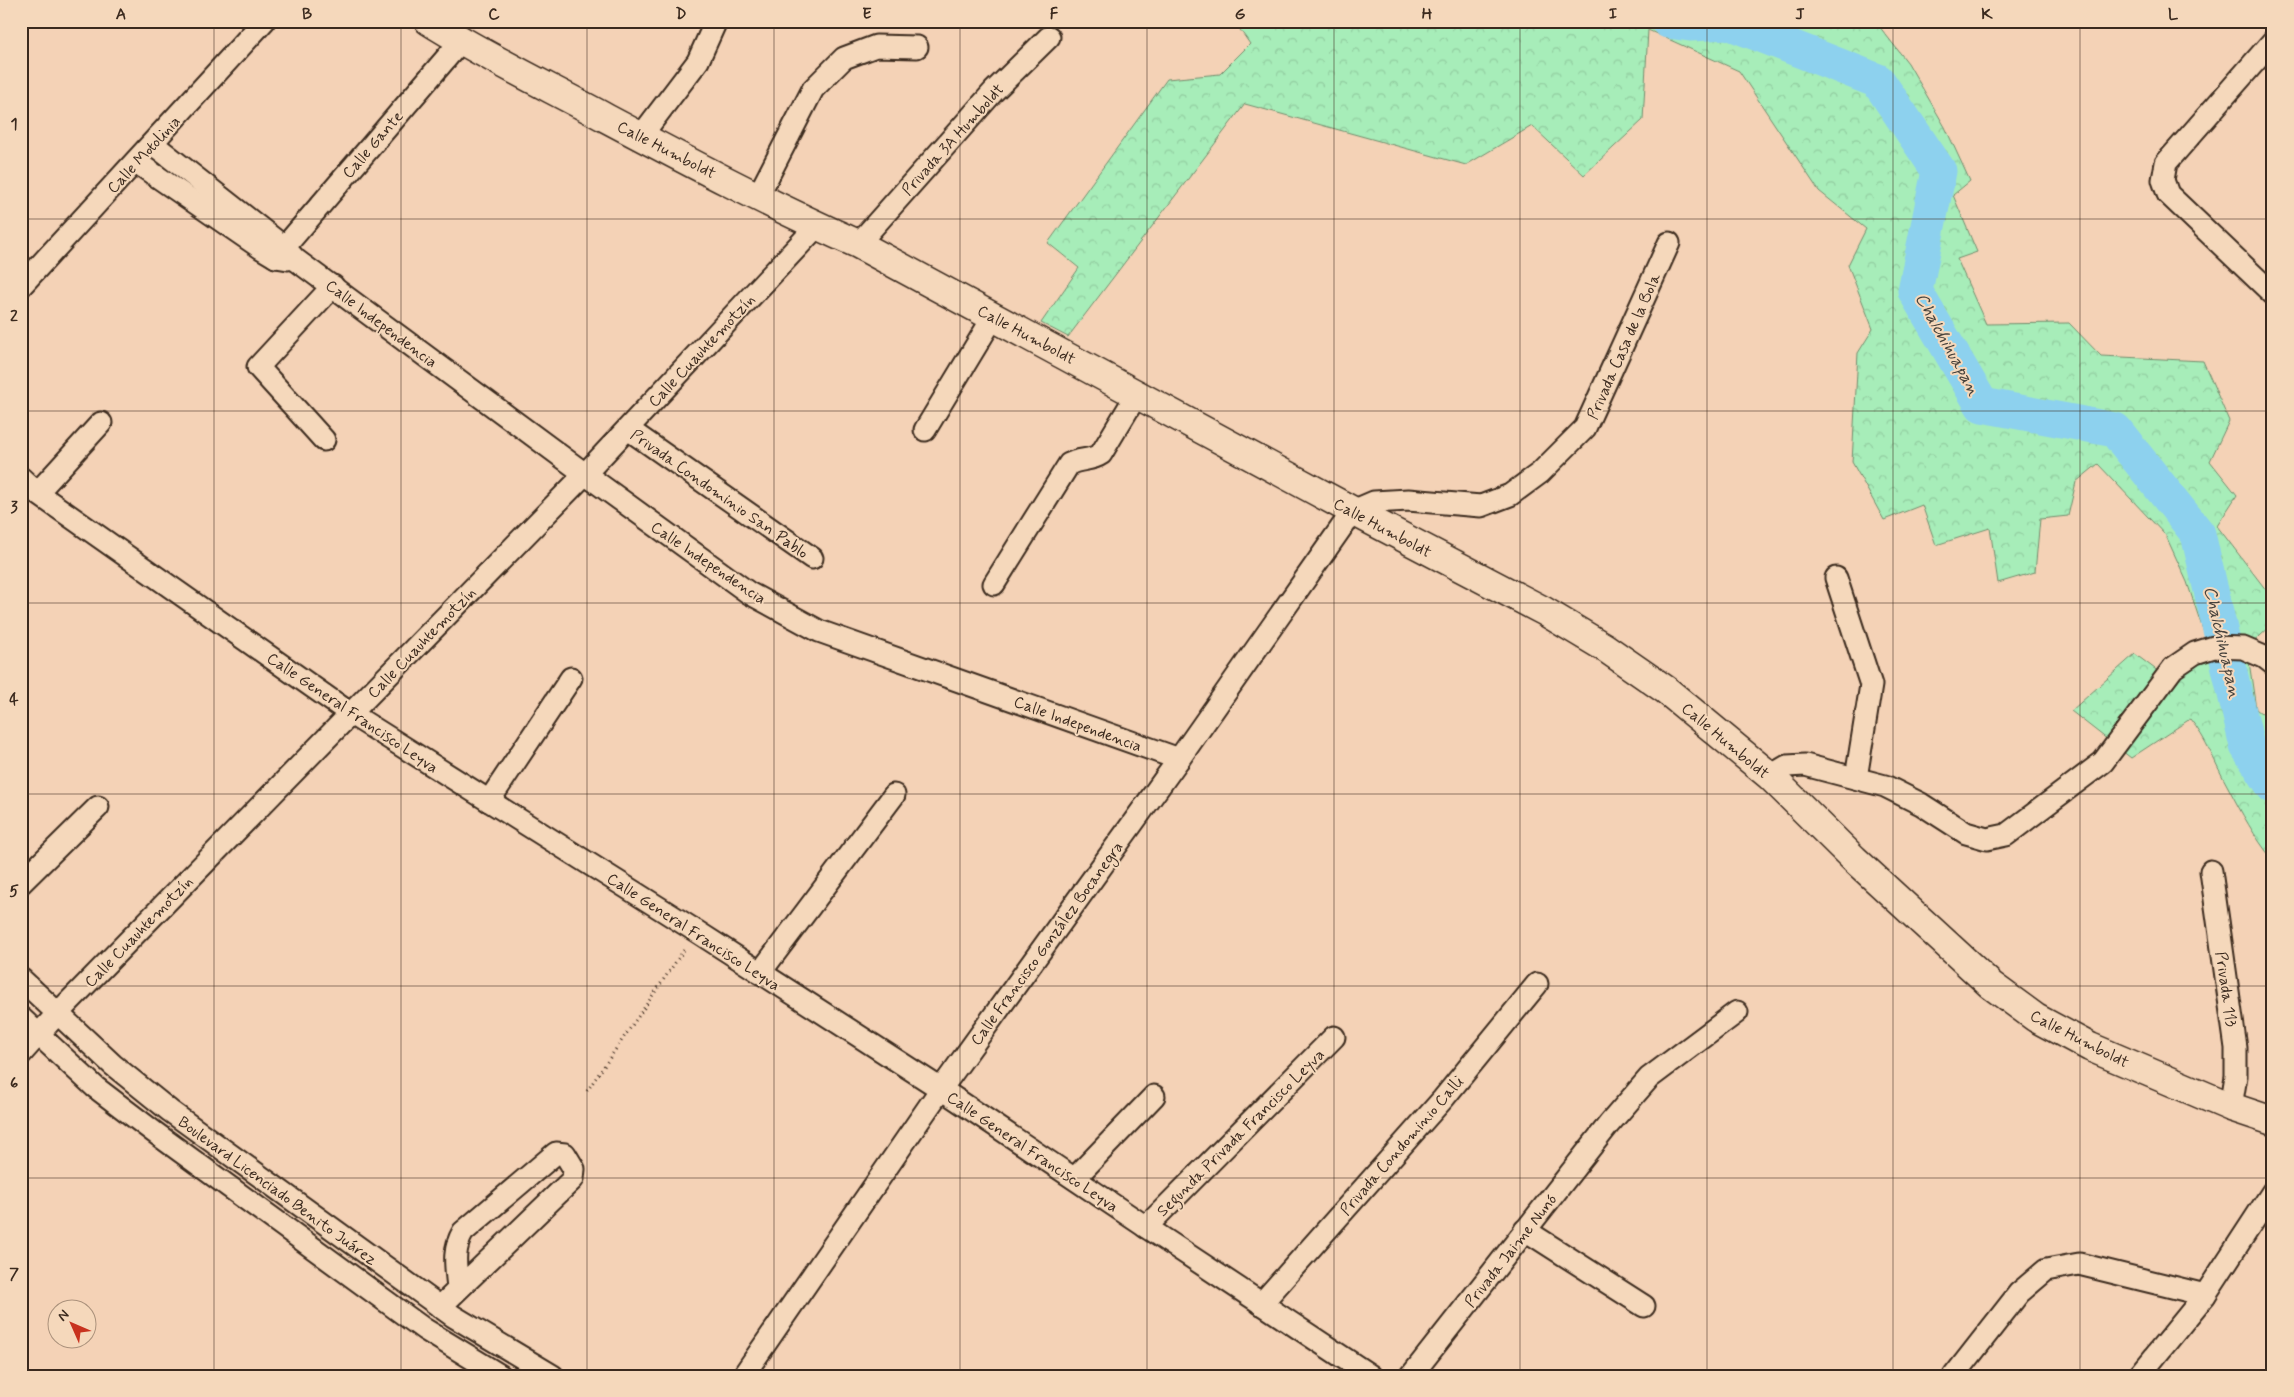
<svg xmlns="http://www.w3.org/2000/svg" width="2294" height="1397" viewBox="0 0 2294 1397" font-family="Mynerve,sans-serif">
	<style>
		.forest { fill: url(#forest-crowns); stroke: #718c6c }
		.lines { fill: none; stroke-linecap: round; stroke-linejoin: round }
		.river { stroke: #8dd1ee; stroke-width: 35 }
		.minor-casing { stroke: #3b2a1e; stroke-width: 25 }
		.major-casing { stroke: #3b2a1e; stroke-width: 31 }
		.path { stroke: #3b2a1e; stroke-width: 3; stroke-dasharray: 1 4; stroke-linecap: butt }
		.minor { stroke: #f5d8bb; stroke-width: 21 }
		.major { stroke: #f5d8bb; stroke-width: 28 }
		.grid { fill: none; stroke: #3b2a1e; stroke-width: 1; stroke-opacity: 0.55 }
		.labels { text-anchor: middle; stroke-width: 4; stroke-linejoin: round; paint-order: stroke }
		.street-label { font-size: 16px; fill: #3b2a1e; stroke: #f5d8bb }
		.water-label { font-size: 18px; font-style: italic; fill: #47433d; stroke: #f5d8bb }
		.neatline { fill: none; stroke: #3b2a1e; stroke-width: 2 }
		.grid-label { font-size: 16px; text-anchor: middle; font-weight: bold; fill: #3b2a1e }
	</style>
	<defs>
		<pattern id="forest-crowns" width="20" height="18" patternUnits="userSpaceOnUse" patternTransform="scale(1.25)"><rect width="20" height="18" fill="#a7edb9"/><path d="M2 6a3 3 0 1 1 6 0M12 15a3 3 0 1 1 6 0" fill="none" stroke="#91cb9f"/></pattern>
	</defs>
	<rect width="100%" height="100%" fill="#f4d2b6"/>
	<filter id="ink" filterUnits="userSpaceOnUse"><feTurbulence type="fractalNoise" baseFrequency=".02" numOctaves="2"/><feDisplacementMap in="SourceGraphic" scale="10" xChannelSelector="R" yChannelSelector="G"/><feConvolveMatrix kernelMatrix="1 2 1 2 8 2 1 2 1" color-interpolation-filters="sRGB"/></filter>
	<g filter="url(#ink)">
		<path class="forest" d="M 1234,21 L 1875,21 L 1908,63 L 1945,127 L 1970,181 L 1953,195 L 1977,252 L 1957,259 L 1986,324 L 2069,323 L 2101,356 L 2203,361 L 2229,421 L 2210,461 L 2237,495 L 2217,526 L 2273,599 L 2273,624 L 2247,648 L 2256,709 L 2273,723 L 2273,860 C 2255,838 2241,812 2228,787 C 2215,764 2207,739 2190,719 L 2131,758 L 2071,711 L 2135,654 L 2163,675 L 2206,639 L 2187,582 L 2166,536 L 2098,464 L 2076,482 L 2068,516 L 2040,519 L 2035,572 L 1998,583 L 1990,528 L 1936,545 L 1922,505 L 1884,520 L 1852,462 L 1858,353 L 1873,329 L 1848,265 L 1866,229 L 1819,191 L 1739,71 L 1648,30 L 1643,120 L 1584,175 L 1532,126 L 1466,165 L 1245,104 L 1068,337 L 1041,323 L 1079,268 L 1048,243 L 1167,79 L 1220,74 L 1250,44 Z"/>
		<g class="lines">
			<polyline class="river" points="1668,21 1690,24 1728,22 1878,81 1939,171 1915,291 1982,405 2115,430 2198,534 2247,746 2273,786"/>
			<defs>
				<g id="minor">
					<polyline points="2273,41 2166,163 2163,180 2168,194 2273,294"/>
					<polyline points="641,136 698,61 716,21"/>
					<polyline points="153,144 284,247 296,260 585,474 749,593 819,631 1179,759"/>
					<polyline points="136,162 261,248 276,257 288,259"/>
					<polyline points="758,196 813,89 844,58 876,46 917,47"/>
					<polyline points="858,244 994,91 1049,37"/>
					<polyline points="276,257 461,41"/>
					<polyline points="21,286 264,21"/>
					<polyline points="628,429 812,558"/>
					<polyline points="925,430 994,316"/>
					<polyline points="324,440 258,367 333,286"/>
					<polyline points="21,478 37,493 351,714 696,931 941,1089 1146,1227 1371,1376"/>
					<polyline points="37,493 101,423"/>
					<polyline points="1836,578 1871,685 1856,778"/>
					<path d="M 994,584 L 1069,464 C 1080,458 1091,461 1101,454 L 1137,394"/>
					<polyline points="1770,776 1787,766 1805,765 1885,786 1921,804 1966,833 1987,839 2006,835 2103,762 2173,668 2195,653 2214,647 2243,648 2264,657 2273,664"/>
					<polyline points="489,801 571,678"/>
					<polyline points="2211,871 2236,1048 2236,1076 2231,1107"/>
					<polyline points="21,883 98,807"/>
					<polyline points="760,973 894,795"/>
					<polyline points="21,979 113,1065 170,1111 453,1316 553,1376"/>
					<polyline points="21,1018 95,1087 154,1132 424,1329 501,1376"/>
					<polyline points="21,1054 57,1014 585,474 817,226"/>
					<polyline points="1075,1178 1154,1096"/>
					<polyline points="1146,1227 1334,1037"/>
					<polyline points="1525,1230 1644,1306"/>
					<polyline points="1261,1304 1443,1099 1537,984"/>
					<path d="M 440,1307 L 573,1179 L 574,1169 L 565,1154 L 556,1153 L 463,1232 C 452,1251 456,1267 458,1288"/>
					<polyline points="743,1376 941,1089 1179,759 1353,511 1374,502 1408,500 1481,506 1510,495 1540,473 1585,428 1669,243"/>
					<polyline points="1411,1376 1609,1124 1649,1078 1737,1012"/>
					<polyline points="1954,1376 2019,1293 2046,1270 2079,1264 2205,1295"/>
					<polyline points="2139,1376 2205,1295 2273,1191"/>
				</g>
				<path id="major" d="M 429,21 C 486,57 547,86 606,118 C 689,162 772,206 858,244 L 1353,511 L 1544,611 L 1604,647 L 1666,690 L 1770,776 L 1854,859 L 1991,985 L 2036,1018 L 2090,1047 L 2231,1107 L 2273,1121"/>
			</defs>
			<use href="#minor" class="minor-casing"/>
			<use href="#major" class="major-casing"/>
			<polyline class="path" points="587,1091 686,947"/>
			<use href="#minor" class="minor"/>
			<use href="#major" class="major"/>
		</g>
	</g>
	<path class="grid" d="M 214,21 L 214,1376M 401,21 L 401,1376M 587,21 L 587,1376M 774,21 L 774,1376M 960,21 L 960,1376M 1147,21 L 1147,1376M 1334,21 L 1334,1376M 1520,21 L 1520,1376M 1707,21 L 1707,1376M 1893,21 L 1893,1376M 2080,21 L 2080,1376M 21,219 L 2273,219M 21,411 L 2273,411M 21,603 L 2273,603M 21,794 L 2273,794M 21,986 L 2273,986M 21,1178 L 2273,1178"/>
	<g class="labels">
		<g class="street-label">
			<text transform="translate(952 139) rotate(-48)" y="6">Privada 3A Humboldt</text>
			<text transform="translate(372 144) rotate(-49)" y="6">Calle Gante</text>
			<text transform="translate(667 149) rotate(27)" y="6">Calle Humboldt</text>
			<text transform="translate(143 154) rotate(-47)" y="6">Calle Motolinia</text>
			<text transform="translate(382 323) rotate(37)" y="6">Calle Independencia</text>
			<text transform="translate(1027 334) rotate(28)" y="6">Calle Humboldt</text>
			<text transform="translate(1623 346) rotate(-66)" y="6">Privada Casa de la Bola</text>
			<text transform="translate(701 350) rotate(-47)" y="6">Calle Cuauhtemotzín</text>
			<text transform="translate(720 493) rotate(35)" y="6">Privada Condominio San Pablo</text>
			<text transform="translate(1383 527) rotate(28)" y="6">Calle Humboldt</text>
			<text transform="translate(709 562) rotate(34)" y="6">Calle Independencia</text>
			<text transform="translate(421 642) rotate(-46)" y="6">Calle Cuauhtemotzín</text>
			<text transform="translate(353 712) rotate(34)" y="6">Calle General Francisco Leyva</text>
			<text transform="translate(1078 723) rotate(20)" y="6">Calle Independencia</text>
			<text transform="translate(1726 740) rotate(40)" y="6">Calle Humboldt</text>
			<text transform="translate(138 931) rotate(-46)" y="6">Calle Cuauhtemotzín</text>
			<text transform="translate(694 931) rotate(33)" y="6">Calle General Francisco Leyva</text>
			<text transform="translate(1046 943) rotate(-54)" y="6">Calle Francisco González Bocanegra</text>
			<text transform="translate(2227 989) rotate(82)" y="6">Privada 113</text>
			<text transform="translate(2080 1038) rotate(27)" y="6">Calle Humboldt</text>
			<text transform="translate(1240 1132) rotate(-45)" y="6">Segunda Privada Francisco Leyva</text>
			<text transform="translate(1401 1145) rotate(-49)" y="6">Privada Condominio Calli</text>
			<text transform="translate(1033 1151) rotate(34)" y="6">Calle General Francisco Leyva</text>
			<text transform="translate(278 1190) rotate(36)" y="6">Boulevard Licenciado Benito Juárez</text>
			<text transform="translate(1510 1250) rotate(-52)" y="6">Privada Jaime Nunó</text>
		</g>
		<g class="water-label">
			<text transform="translate(1948 344) rotate(61)" y="6">Chalchihuapan</text>
			<text transform="translate(2223 642) rotate(77)" y="6">Chalchihuapan</text>
		</g>
	</g>
	<rect width="2294" height="1397" fill="none" stroke="#f5d8bb" stroke-width="55"/>
	<g transform="translate(72 1324) rotate(315)"><circle r="24" fill="#f5d8bb" stroke="#ab927c"/>
	<path d="M0-4L9 19L0 12L-9 19Z" fill="#c8321e"/>
	<text y="-8" font-size="14" font-weight="bold" text-anchor="middle" fill="#3b2a1e">N</text>
	</g>
	<rect x="28" y="28" width="2238" height="1342" class="neatline"/>
	<g class="grid-label">
		<text x="121" y="19">A</text>
		<text x="307" y="19">B</text>
		<text x="494" y="19">C</text>
		<text x="681" y="19">D</text>
		<text x="867" y="19">E</text>
		<text x="1054" y="19">F</text>
		<text x="1240" y="19">G</text>
		<text x="1427" y="19">H</text>
		<text x="1613" y="19">I</text>
		<text x="1800" y="19">J</text>
		<text x="1987" y="19">K</text>
		<text x="2173" y="19">L</text>
		<text x="14" y="129">1</text>
		<text x="14" y="321">2</text>
		<text x="14" y="512">3</text>
		<text x="14" y="704">4</text>
		<text x="14" y="896">5</text>
		<text x="14" y="1088">6</text>
		<text x="14" y="1279">7</text>
	</g>
</svg>
